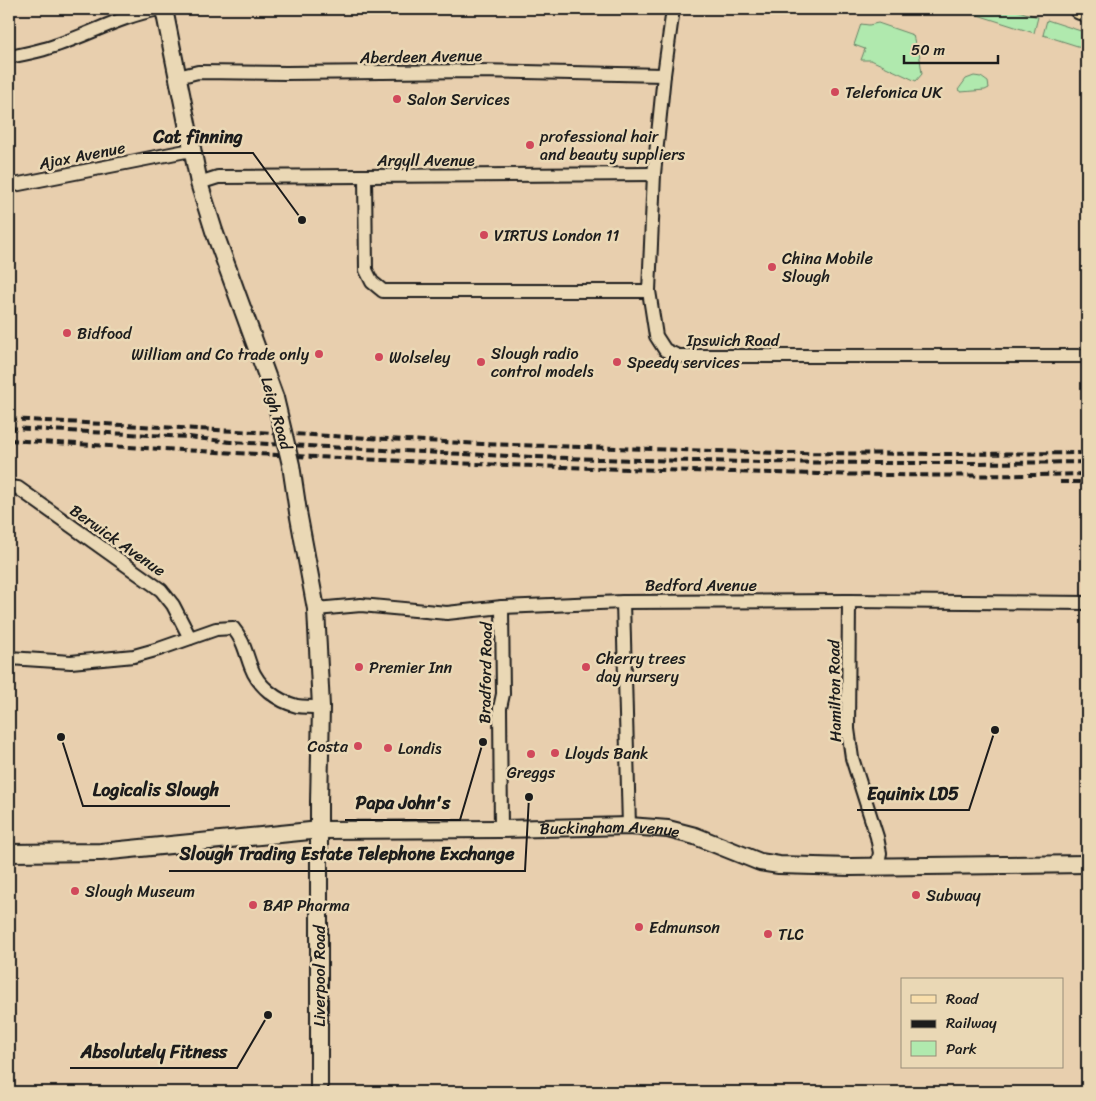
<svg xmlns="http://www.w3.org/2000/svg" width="1096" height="1101" viewBox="0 0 1096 1101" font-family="Sriracha,sans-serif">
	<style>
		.green { fill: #b0e9ae; stroke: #668265 }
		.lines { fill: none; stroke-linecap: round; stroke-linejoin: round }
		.minor-casing { stroke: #1c1c1c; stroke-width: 16 }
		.tertiary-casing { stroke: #1c1c1c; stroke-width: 20 }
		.primary-casing { stroke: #1c1c1c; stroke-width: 24 }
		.minor { stroke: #ead8b5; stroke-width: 12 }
		.tertiary { stroke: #ead8b5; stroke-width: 16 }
		.primary { stroke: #f8deab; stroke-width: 20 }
		.rail { stroke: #1c1c1c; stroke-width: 4; stroke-dasharray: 8 4; stroke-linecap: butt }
		.tertiary-bridge-casing { stroke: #1c1c1c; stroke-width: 20; stroke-linecap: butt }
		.tertiary-bridge { stroke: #ead8b5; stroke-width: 16 }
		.poi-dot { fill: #d1495b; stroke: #ead8b5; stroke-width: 2 }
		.labels { text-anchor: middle; stroke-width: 5; stroke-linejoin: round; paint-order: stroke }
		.street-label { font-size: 16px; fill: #1c1c1c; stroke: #ead8b5 }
		.poi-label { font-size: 16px; fill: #1c1c1c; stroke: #ead8b5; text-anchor: start }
		.leader { fill: none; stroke: #1c1c1c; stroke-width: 2 }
		.callout-dot { fill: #1c1c1c; stroke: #ead8b5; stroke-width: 2 }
		.callout-label { font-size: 18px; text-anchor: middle; font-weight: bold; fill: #1c1c1c; stroke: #ead8b5; stroke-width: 5; stroke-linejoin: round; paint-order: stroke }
	</style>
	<rect width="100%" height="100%" fill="#e8cfae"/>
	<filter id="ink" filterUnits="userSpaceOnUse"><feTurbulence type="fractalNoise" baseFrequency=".02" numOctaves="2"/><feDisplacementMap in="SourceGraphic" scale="10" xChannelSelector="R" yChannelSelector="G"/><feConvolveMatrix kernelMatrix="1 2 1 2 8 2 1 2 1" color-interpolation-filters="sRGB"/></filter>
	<g filter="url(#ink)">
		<g class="green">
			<polygon points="959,9 1012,9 1038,17 1034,33"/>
			<polygon points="1047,20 1087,33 1087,49 1043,35"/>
			<polygon points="878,23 913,35 916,48 919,51 922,74 916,81 871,60 861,60 865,49 854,45 861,24 869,25"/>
			<polygon points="974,76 981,77 988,82 989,88 985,90 961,92 958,90 966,79"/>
		</g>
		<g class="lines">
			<defs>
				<g id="minor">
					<polyline points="673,9 664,75 654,174 649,291 656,336 665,350 678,356 1087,356"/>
					<path d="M 9,57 C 25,54 41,51 57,45 C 92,33 122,16 159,9"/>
					<polyline points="178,77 198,72 286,73 478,71 664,75"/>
					<polyline points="365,176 366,270 372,282 383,291 649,291"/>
					<polyline points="199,183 218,177 654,174"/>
					<polyline points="9,186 191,150"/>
					<polyline points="9,487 18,488 161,590 173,605 190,638"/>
					<polyline points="849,601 848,729 852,758 877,837 880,853 877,867"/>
					<polyline points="623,602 629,826"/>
					<polyline points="316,609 361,605 447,613 502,607 623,602 849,601 1087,603"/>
					<path d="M 9,658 L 71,662 L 134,656 L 159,649 L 216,629 L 233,628 C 244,641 245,651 251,667 C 258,686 277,701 297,706 C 305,707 314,707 321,707"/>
					<polyline points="501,829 500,708 503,694 502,607"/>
				</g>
				<g id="tertiary">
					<polyline points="164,9 199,183 214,231 275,398"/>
					<polyline points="298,512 316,609 321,707 319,802 319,1092"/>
					<path id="s1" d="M 9,853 L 101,852 L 320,830 L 501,829 L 629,826 L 668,829 L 695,836 L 760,862 L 779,865 L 850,867 L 1087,864"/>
				</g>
				<polyline id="primary" points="1080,9 1087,11"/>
			</defs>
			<use href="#minor" class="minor-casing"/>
			<use href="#tertiary" class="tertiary-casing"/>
			<use href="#primary" class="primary-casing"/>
			<use href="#minor" class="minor"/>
			<use href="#tertiary" class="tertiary"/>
			<use href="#primary" class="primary"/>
			<g class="rail">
				<polyline points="9,419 482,444 782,453 949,454 1087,453"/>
				<path d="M 9,428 L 189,437 L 230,442 C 353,448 477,456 600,459 C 763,463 925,464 1087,462"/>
				<path d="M 9,440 C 204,452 399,462 594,468 C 758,473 923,478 1087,474"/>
				<polyline points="1060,482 1087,482"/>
			</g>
			<defs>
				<polyline id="tertiary-bridge" points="275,398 291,465 298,512"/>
			</defs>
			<use href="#tertiary-bridge" class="tertiary-bridge-casing"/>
			<use href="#tertiary-bridge" class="tertiary-bridge"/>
		</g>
	</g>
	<g class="poi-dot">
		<circle cx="835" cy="92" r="5"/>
		<circle cx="397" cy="99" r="5"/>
		<circle cx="530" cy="145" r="5"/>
		<circle cx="484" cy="235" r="5"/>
		<circle cx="772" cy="267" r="5"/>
		<circle cx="67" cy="333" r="5"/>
		<circle cx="319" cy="354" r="5"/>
		<circle cx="379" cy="357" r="5"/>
		<circle cx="481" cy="362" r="5"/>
		<circle cx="617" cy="362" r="5"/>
		<circle cx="359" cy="667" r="5"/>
		<circle cx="586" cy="667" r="5"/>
		<circle cx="358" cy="746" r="5"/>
		<circle cx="388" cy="748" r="5"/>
		<circle cx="555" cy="753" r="5"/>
		<circle cx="531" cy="754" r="5"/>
		<circle cx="75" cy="891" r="5"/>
		<circle cx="916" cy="895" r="5"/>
		<circle cx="253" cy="905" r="5"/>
		<circle cx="639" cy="927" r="5"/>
		<circle cx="768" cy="934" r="5"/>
	</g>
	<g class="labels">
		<g class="street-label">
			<text transform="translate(421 56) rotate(-1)" y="6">Aberdeen Avenue</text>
			<text transform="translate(82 155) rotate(-11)" y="6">Ajax Avenue</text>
			<text x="426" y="166">Argyll Avenue</text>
			<text x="733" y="346">Ipswich Road</text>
			<text transform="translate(277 413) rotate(74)" y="6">Leigh Road</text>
			<text transform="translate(118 540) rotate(35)" y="6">Berwick Avenue</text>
			<text x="701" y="591">Bedford Avenue</text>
			<text transform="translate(485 673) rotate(-89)" y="6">Bradford Road</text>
			<text transform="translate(834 691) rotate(-91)" y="6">Hamilton Road</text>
			<text dy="6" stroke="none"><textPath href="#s1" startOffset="602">Buckingham Avenue</textPath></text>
			<text transform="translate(319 976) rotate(-90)" y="6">Liverpool Road</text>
		</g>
		<g class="poi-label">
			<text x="845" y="98">Telefonica UK</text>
			<text x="407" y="105">Salon Services</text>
			<text x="540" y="142">professional hair<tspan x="540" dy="18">and beauty suppliers</tspan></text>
			<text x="494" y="241">VIRTUS London 11</text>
			<text x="782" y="264">China Mobile<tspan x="782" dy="18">Slough</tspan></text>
			<text x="77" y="339">Bidfood</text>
			<text x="491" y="359">Slough radio<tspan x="491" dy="18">control models</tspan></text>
			<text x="309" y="360" text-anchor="end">William and Co trade only</text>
			<text x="389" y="363">Wolseley</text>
			<text x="627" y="368">Speedy services</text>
			<text x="596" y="664">Cherry trees<tspan x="596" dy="18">day nursery</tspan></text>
			<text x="369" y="673">Premier Inn</text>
			<text x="348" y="752" text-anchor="end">Costa</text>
			<text x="398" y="754">Londis</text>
			<text x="565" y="759">Lloyds Bank</text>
			<text x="531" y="778" text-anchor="middle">Greggs</text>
			<text x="85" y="897">Slough Museum</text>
			<text x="926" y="901">Subway</text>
			<text x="263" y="911">BAP Pharma</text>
			<text x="649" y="933">Edmunson</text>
			<text x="778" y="940">TLC</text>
		</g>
	</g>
	<path class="leader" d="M302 220L253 153H143M61 737L83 806H230M995 730L969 810H857M483 742L460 820H345M529 797L525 871H169M268 1015L237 1068H70"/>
	<g class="callout-dot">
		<circle cx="302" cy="220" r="5"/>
		<circle cx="61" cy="737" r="5"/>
		<circle cx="995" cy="730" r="5"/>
		<circle cx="483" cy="742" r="5"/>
		<circle cx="529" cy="797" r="5"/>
		<circle cx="268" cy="1015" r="5"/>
	</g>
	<g class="callout-label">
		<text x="198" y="143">Cat finning</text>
		<text x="156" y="796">Logicalis Slough</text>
		<text x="913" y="800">Equinix LD5</text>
		<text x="403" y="809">Papa John's</text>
		<text x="347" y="860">Slough Trading Estate Telephone Exchange</text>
		<text x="154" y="1058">Absolutely Fitness</text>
	</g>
	<rect width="1096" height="1101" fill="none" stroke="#ead8b5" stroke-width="30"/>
	<rect x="15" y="15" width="1066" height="1071" fill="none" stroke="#1c1c1c" stroke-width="2" filter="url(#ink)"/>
	<rect x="901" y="978" width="162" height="90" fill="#ead8b5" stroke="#988d78"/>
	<rect x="911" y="995" width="25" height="8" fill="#f8deab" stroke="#988d78"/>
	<text x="946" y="1004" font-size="15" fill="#1c1c1c">Road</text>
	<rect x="911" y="1020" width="25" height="8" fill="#1c1c1c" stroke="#988d78"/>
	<text x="946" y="1028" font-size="15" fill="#1c1c1c">Railway</text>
	<rect x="911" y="1041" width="25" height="15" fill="#b0e9ae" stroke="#988d78"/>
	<text x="946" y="1054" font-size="15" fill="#1c1c1c">Park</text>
	<path d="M904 55v8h94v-8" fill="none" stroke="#1c1c1c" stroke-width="2.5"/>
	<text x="911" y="55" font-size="15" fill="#1c1c1c" stroke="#ead8b5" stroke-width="4" paint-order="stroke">50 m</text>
</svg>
